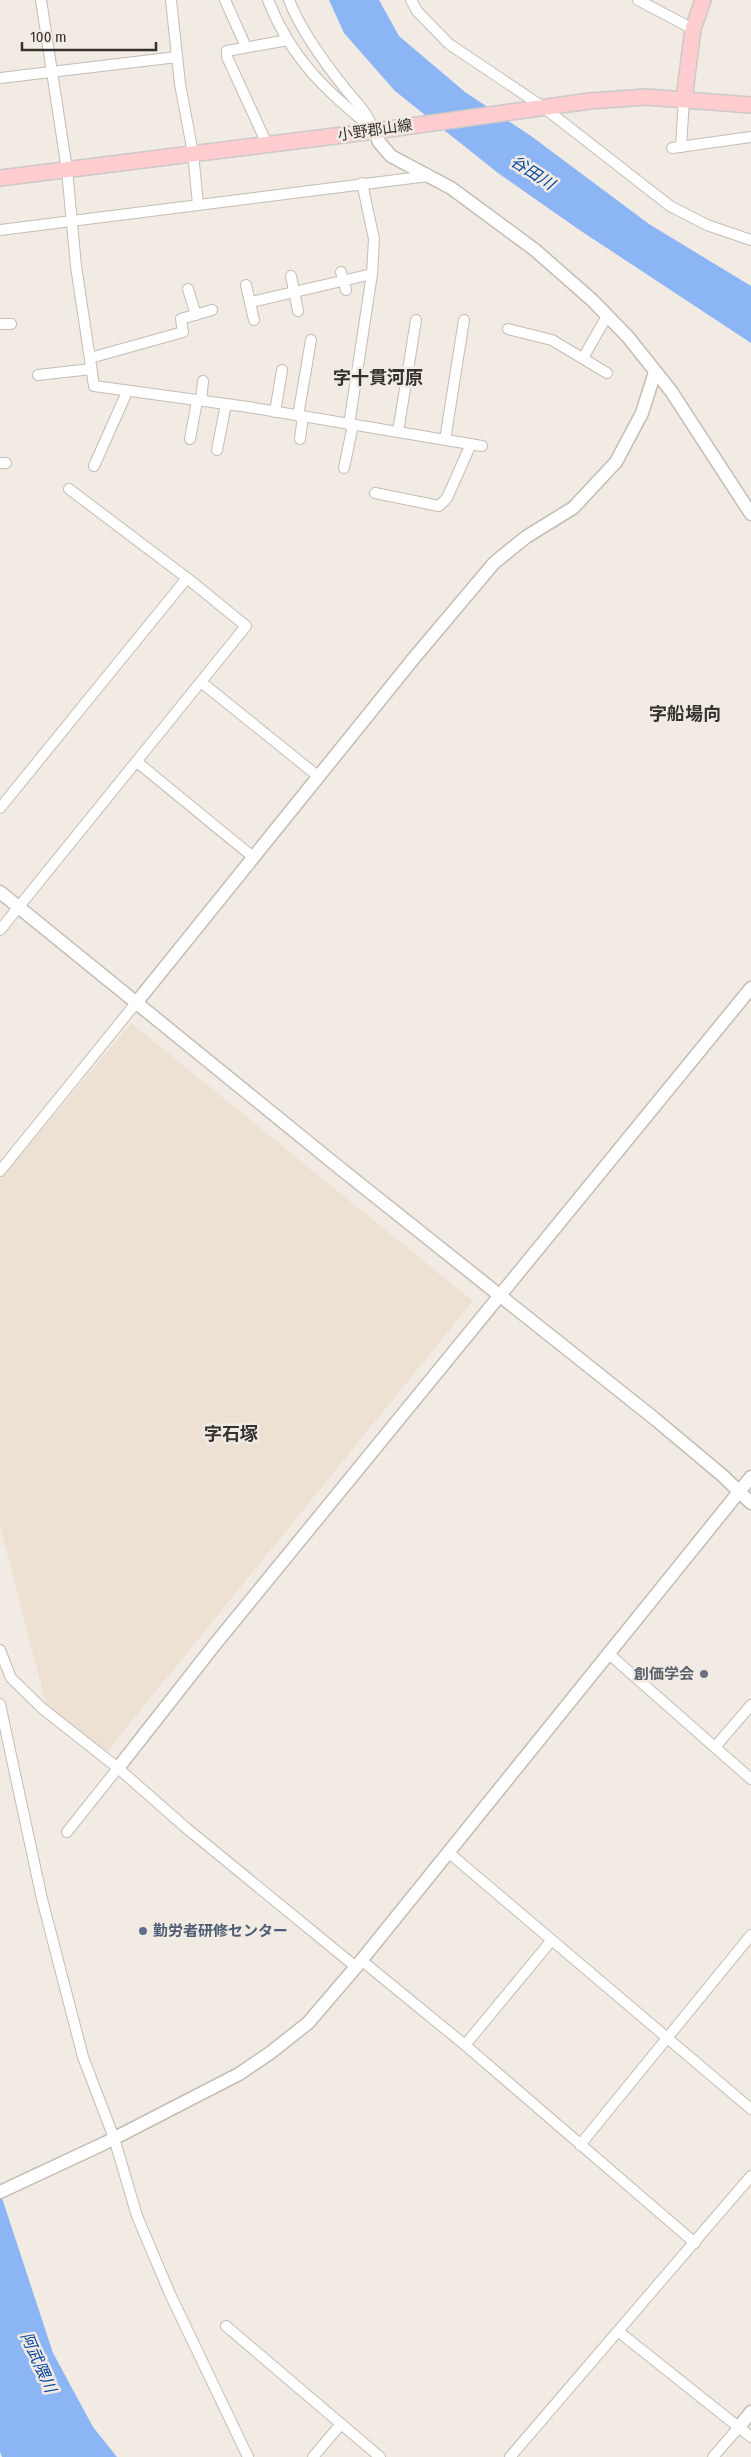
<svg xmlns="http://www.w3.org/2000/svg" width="751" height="2457" viewBox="0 0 751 2457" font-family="'Fira Sans Condensed','Noto Sans JP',sans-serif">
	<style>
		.built { fill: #ece1d2 }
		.water { fill: #8bb5f5 }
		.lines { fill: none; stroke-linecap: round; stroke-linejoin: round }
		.minor-casing { stroke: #c3bdb5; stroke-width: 12 }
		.tertiary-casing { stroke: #c3bdb5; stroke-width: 15 }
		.primary-casing { stroke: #cacac9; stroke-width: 18 }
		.minor { stroke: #fff; stroke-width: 10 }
		.tertiary { stroke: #fff; stroke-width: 12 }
		.primary { stroke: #ffcdd0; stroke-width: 15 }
		.worship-dot { fill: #6b7280; stroke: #f2ebe3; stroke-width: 2 }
		.service-dot { fill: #5c6f8a; stroke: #f2ebe3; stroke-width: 2 }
		.labels { text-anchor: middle; stroke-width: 5; stroke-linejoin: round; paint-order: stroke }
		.street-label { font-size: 15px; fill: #35322f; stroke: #f2ebe3 }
		.worship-label { font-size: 15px; font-weight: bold; fill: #5b616d; stroke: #f2ebe3; text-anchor: end }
		.service-label { font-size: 15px; font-weight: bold; fill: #4e5e75; stroke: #f2ebe3; text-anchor: start }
		.water-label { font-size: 16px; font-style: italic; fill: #0547a2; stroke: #f2ebe3 }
		.quarter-label { font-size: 18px; font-weight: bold; fill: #35322f; stroke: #f2ebe3 }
	</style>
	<rect width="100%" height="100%" fill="#f2ebe3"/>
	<polygon class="built" points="131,1023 473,1301 105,1754 46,1704 0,1526 0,1180"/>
	<g class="water">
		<polygon points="329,0 379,0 399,36 465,92 531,136 649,224 751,286 751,343 578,229 498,173 395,91 344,33"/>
		<polygon points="0,2192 53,2353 93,2427 117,2457 2,2457 0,2452"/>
	</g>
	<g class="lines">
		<defs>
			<g id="minor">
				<polyline points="41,0 67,170 76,266 94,386 248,407 482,446"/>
				<polyline points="171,0 180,84 193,153 198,204"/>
				<polyline points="225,0 246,47"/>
				<path d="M 268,0 C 292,61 326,90 375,131"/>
				<path d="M 289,0 C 300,29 327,66 347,91 C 359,105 365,110 373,128"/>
				<polyline points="411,0 417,11 449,44 543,107 670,206 707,225 751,240"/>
				<polyline points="638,0 693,29"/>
				<polyline points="0,78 177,57"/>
				<polyline points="267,144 227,57 227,51 288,40"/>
				<polyline points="681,147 684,99"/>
				<polyline points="672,148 751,137"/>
				<polyline points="0,230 428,176"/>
				<polyline points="341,272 346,290"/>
				<polyline points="291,276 298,311"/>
				<polyline points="246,285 254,320"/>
				<polyline points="188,289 196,315"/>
				<polyline points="251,302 372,274"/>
				<polyline points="0,324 11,324"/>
				<polyline points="508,329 552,340 607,373"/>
				<polyline points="90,358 183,332 181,319 212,310"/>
				<polyline points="583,358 607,316"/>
				<polyline points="38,375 91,369"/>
				<polyline points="201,401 203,381"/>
				<polyline points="275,412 282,370"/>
				<polyline points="298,416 311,340"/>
				<polyline points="349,425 372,274 374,239 362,183"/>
				<polyline points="398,432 416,320"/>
				<polyline points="190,439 197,401"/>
				<polyline points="300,439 303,417"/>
				<polyline points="445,440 464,320"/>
				<polyline points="217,450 226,404"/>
				<polyline points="0,463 6,463"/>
				<polyline points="94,466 127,392"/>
				<polyline points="344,468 353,425"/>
				<polyline points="375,493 439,506 447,498 471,444"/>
				<polyline points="201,682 319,777"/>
				<polyline points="137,762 253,857"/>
				<polyline points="0,808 187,578"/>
				<polyline points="0,930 246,626 187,578 69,489"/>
				<polyline points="0,1171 136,1003"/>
				<polyline points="0,1650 11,1678 43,1709 118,1768 185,1827 356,1967"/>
				<polyline points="609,1654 751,1779"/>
				<polyline points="0,1704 42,1899 83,2057 114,2138 137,2216 170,2294 248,2457"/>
				<polyline points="715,1747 751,1705"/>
				<polyline points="67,1832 118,1768"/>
				<polyline points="448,1852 751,2109"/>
				<polyline points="361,1960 465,2045 695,2243"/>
				<polyline points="465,2045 551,1941"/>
				<polyline points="580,2145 751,1935"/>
				<polyline points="226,2326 380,2457"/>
				<polyline points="619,2332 751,2437"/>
				<polyline points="313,2457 341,2424"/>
				<polyline points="510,2457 751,2176"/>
				<polyline points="713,2457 739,2427"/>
			</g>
			<g id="tertiary">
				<polyline points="375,131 379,142 391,156 451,188 535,250 592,300 628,337 671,391 751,514"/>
				<polyline points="0,892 341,1169 655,1419 723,1476 751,1503"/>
				<polyline points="136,1003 414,658 494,563 526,537 573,508 616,462 642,413 655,372"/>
				<polyline points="118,1768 216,1643 751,988"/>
				<polyline points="0,2192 105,2143 239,2074 270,2053 308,2023 356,1967 751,1477"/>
				<polyline points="739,2427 751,2412"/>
			</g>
			<g id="primary">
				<polyline points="684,99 693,29 703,0"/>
				<polyline points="0,178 375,131 590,101 646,97 751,105"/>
			</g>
		</defs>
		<use href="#minor" class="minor-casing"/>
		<use href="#tertiary" class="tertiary-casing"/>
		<use href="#primary" class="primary-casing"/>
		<use href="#minor" class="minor"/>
		<use href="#tertiary" class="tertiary"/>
		<use href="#primary" class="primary"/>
	</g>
	<circle class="worship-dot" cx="704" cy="1674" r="5"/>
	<circle class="service-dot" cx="143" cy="1931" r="5"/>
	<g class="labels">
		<g class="street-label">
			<text transform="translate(375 130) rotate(-8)" y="5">小野郡山線</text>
		</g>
		<g class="worship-label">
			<text x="694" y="1679">創価学会</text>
		</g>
		<g class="service-label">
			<text x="153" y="1936">勤労者研修センター</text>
		</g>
		<g class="water-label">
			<text transform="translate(533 172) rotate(33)" y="6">谷田川</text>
			<text transform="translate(39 2362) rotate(66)" y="6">阿武隈川</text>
		</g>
		<g class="quarter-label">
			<text x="378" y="384">字十貫河原</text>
			<text x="685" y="720">字船場向</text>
			<text x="231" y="1440">字石塚</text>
		</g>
	</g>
	<path d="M22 42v8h134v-8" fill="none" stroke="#35322f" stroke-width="2.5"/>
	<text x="30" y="42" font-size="15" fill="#35322f" stroke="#f2ebe3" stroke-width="4" paint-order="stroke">100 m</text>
</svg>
